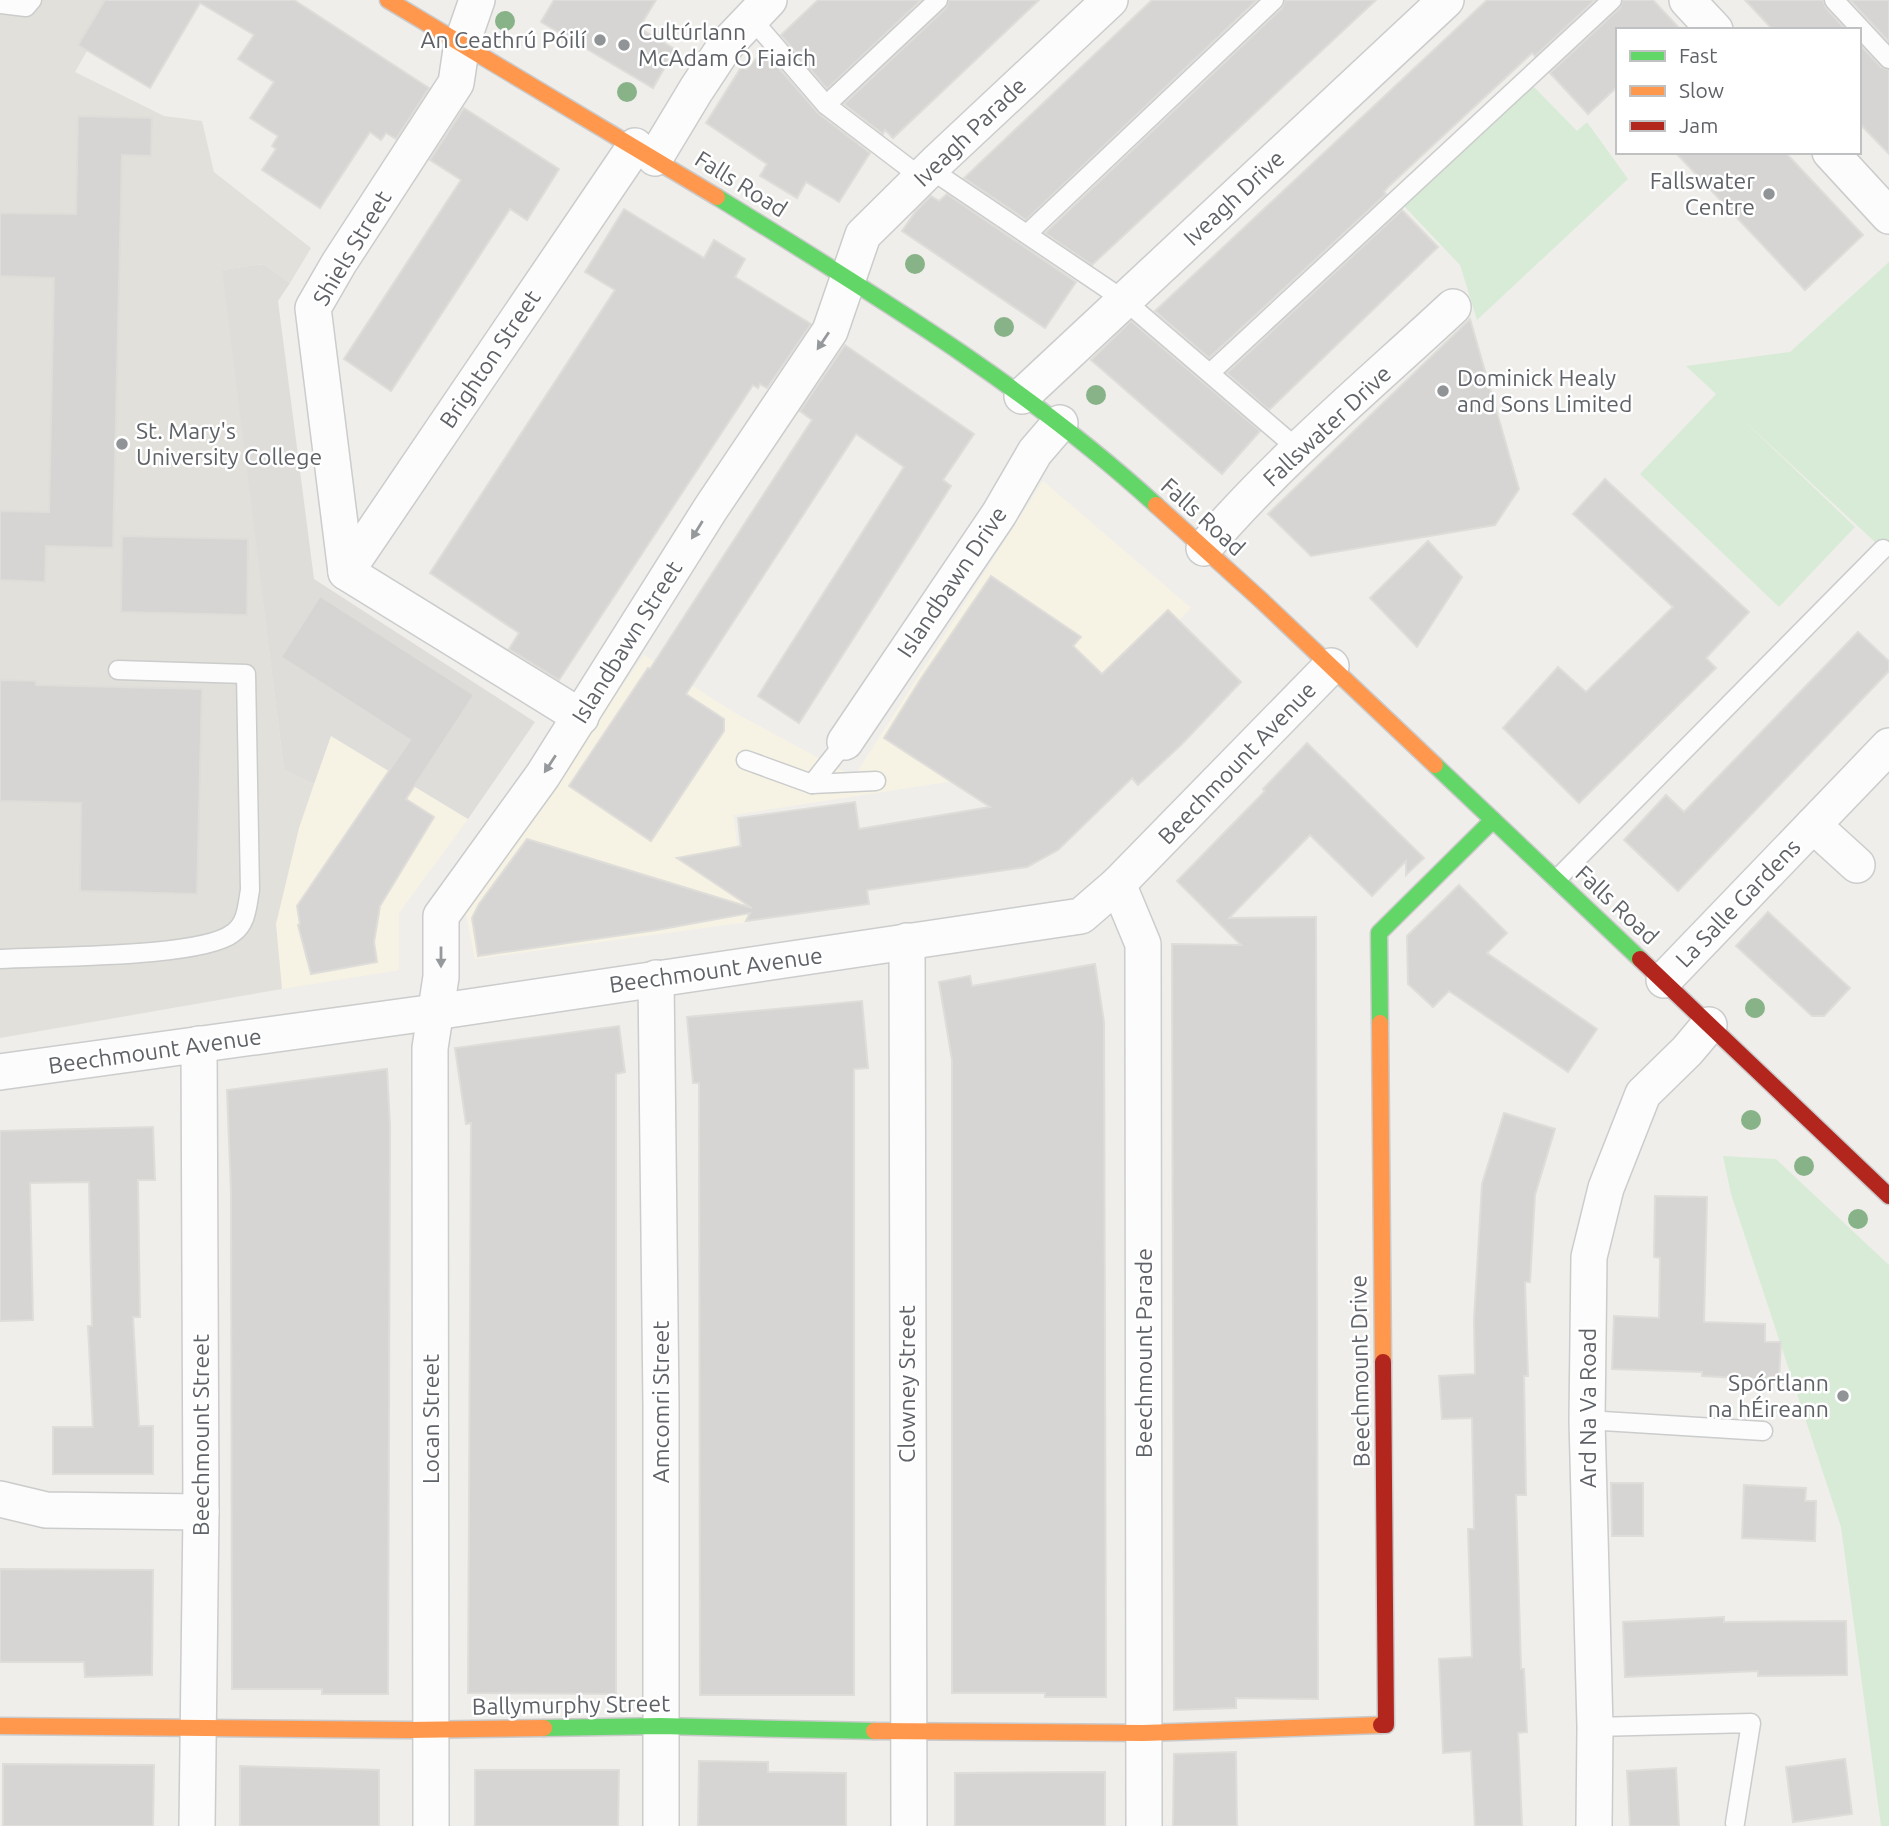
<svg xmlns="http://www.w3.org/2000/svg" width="1889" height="1826" viewBox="0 0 1889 1826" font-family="Ubuntu,sans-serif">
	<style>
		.commercial { fill: #f7f3e4 }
		.industrial { fill: #dfddda }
		.education { fill: #e2e0da }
		.green { fill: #d8ebd6 }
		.building { fill: #d6d5d3; stroke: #deddd9; stroke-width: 2 }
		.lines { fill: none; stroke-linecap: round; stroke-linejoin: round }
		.lane-casing { stroke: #cbcccc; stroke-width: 21 }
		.street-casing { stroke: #cbcccc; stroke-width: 38 }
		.fast-casing { stroke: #cacacb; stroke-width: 19 }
		.slow-casing { stroke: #cacacb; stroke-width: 19 }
		.jam-casing { stroke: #cacacb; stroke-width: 19 }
		.lane { stroke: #fdfcfc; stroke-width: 18 }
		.street { stroke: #fdfcfc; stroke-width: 35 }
		.fast { stroke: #63d668; stroke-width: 16 }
		.slow { stroke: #ff974d; stroke-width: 16 }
		.jam { stroke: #b3261e; stroke-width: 16 }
		.tree { fill: #88b388 }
		.oneway { fill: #96999c }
		.poi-dot { fill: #919496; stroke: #fff; stroke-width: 2.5 }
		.labels { text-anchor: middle; stroke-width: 5; stroke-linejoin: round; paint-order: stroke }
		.poi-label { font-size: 23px; fill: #5f6368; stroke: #fff; text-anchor: start }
		.street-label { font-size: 23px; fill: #5f6368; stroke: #fff }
	</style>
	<rect width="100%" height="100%" fill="#efeeea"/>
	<g class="commercial">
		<polygon points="1043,481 1191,608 1033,769 733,815 748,922 475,959 465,909 644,655 735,713 854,777"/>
		<polygon points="331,736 468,819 399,913 399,970 282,989 276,924 299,828"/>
	</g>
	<polygon class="industrial" points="264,264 290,283 278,301 314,579 535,722 468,819 331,736 314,784 284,770 221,270"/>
	<polygon class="education" points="0,0 116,0 75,72 164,116 202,121 214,172 311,248 290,283 264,264 222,270 284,769 314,784 299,828 276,924 282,989 0,1038"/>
	<g class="green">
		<polygon points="1533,86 1577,131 1587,122 1628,179 1477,320 1460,265 1404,206"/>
		<polygon points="1889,262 1889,555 1739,416 1855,527 1779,607 1640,474 1716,394 1686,366 1790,352"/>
		<polygon points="1723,1156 1776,1159 1889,1265 1889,1826 1881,1826 1841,1527 1731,1194"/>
	</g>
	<g class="building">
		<polygon points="105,0 294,0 429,88 396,139 386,133 381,140 370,132 320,208 262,170 276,149 272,146 278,136 250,118 274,82 238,59 254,35 200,3 150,88 78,45"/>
		<polygon points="554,0 656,0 639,28 675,49 653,88 541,22"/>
		<polygon points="818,0 921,0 827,89 781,35"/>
		<polygon points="949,0 1039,0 893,138 885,130 883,134 844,104 946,8"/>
		<polygon points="1152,0 1257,0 1026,220 964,178"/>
		<polygon points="1285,0 1376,0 1092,265 1045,233 1282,8"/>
		<polygon points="1487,0 1595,0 1535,56 1532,53 1388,187 1384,192 1386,194 1209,358 1155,311"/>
		<polygon points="1623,0 1653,0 1681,30 1618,30 1618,86 1588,114 1550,73 1620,8"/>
		<polygon points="1745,0 1823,0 1826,8 1846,30 1773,30"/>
		<polygon points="1850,0 1889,0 1889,42"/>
		<polygon points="1859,44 1881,67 1889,70 1889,154 1859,123"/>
		<polygon points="764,51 818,113 870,153 839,202 806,182 797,198 760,176 767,164 706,123 742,66 746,69"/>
		<polygon points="464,108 559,169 527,220 510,209 391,391 344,359 461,180 430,160"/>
		<polygon points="78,116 152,118 151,156 122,155 113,548 46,546 45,582 0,580 0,511 49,512 54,278 0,276 0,213 76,214"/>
		<polygon points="1675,152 1785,152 1863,235 1805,290"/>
		<polygon points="947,194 1076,282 1045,328 902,231 916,211 931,196 939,201"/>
		<polygon points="624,209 704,258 714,240 745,259 735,277 811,324 767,388 760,384 758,388 753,385 559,680 509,649 519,633 430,573 615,290 585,272"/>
		<polygon points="1402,210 1438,247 1269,410 1227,373"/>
		<polygon points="1470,319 1519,489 1495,525 1311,556 1268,514"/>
		<polygon points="1131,321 1260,431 1222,474 1091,360"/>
		<polygon points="845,345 974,434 943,480 951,486 799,723 758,696 904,467 856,434 686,694 724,719 724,731 651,841 569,786 648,668 650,669 812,420 800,411"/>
		<polygon points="1605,479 1749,612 1706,658 1716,668 1579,803 1503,728 1558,667 1586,692 1673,607 1573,514"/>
		<polygon points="122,536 248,539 247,615 121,612"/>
		<polygon points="1428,541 1462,577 1417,647 1370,598"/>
		<polygon points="991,576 1081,637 1073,646 1102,674 1168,610 1241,682 1181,745 1138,785 1132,778 1058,850 1027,867 867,890 869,904 746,921 750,913 657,930 478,956 472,918 479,904 527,839 752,908 677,858 741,846 738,818 855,802 859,829 990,807 884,738 920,680"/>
		<polygon points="320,596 474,695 406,799 434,817 380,906 374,942 377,962 311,974 298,925 300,924 297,906 410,740 281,657"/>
		<polygon points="1858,632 1889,661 1889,671 1678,891 1624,840 1666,795 1684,812"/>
		<polygon points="0,680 36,681 36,685 202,689 197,894 80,891 81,803 0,801"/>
		<polygon points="1307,743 1424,858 1406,875 1406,861 1372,896 1310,835 1229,918 1316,917 1318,1699 1236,1698 1236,1708 1174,1710 1172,944 1241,945 1177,881 1265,791 1263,789"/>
		<polygon points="1459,885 1507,933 1487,953 1597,1029 1568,1072 1449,991 1433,1007 1408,984 1407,936"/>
		<polygon points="1768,912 1850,988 1824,1016 1812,1016 1736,946"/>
		<polygon points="1095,964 1104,1022 1106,1697 1045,1697 1045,1693 952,1693 952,1060 939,982 970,976 972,986"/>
		<polygon points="862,1001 868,1068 854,1069 854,1695 700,1695 699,1083 693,1083 687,1017"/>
		<polygon points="619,1026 625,1072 616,1074 616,1694 468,1693 471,1123 466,1124 455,1048"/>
		<polygon points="387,1069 390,1126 388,1694 322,1694 322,1689 232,1689 231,1191 227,1090"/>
		<polygon points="1504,1113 1555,1129 1535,1195 1530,1282 1525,1282 1528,1376 1524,1376 1526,1495 1516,1495 1521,1669 1524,1669 1527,1732 1518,1733 1522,1826 1475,1826 1471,1751 1443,1753 1439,1659 1472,1657 1468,1529 1474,1529 1472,1418 1442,1419 1439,1376 1475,1374 1474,1320 1482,1184"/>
		<polygon points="153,1127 155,1180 138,1180 140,1317 133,1317 139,1426 153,1426 153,1474 53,1474 53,1427 93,1427 88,1326 92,1326 89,1182 30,1183 33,1320 0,1321 0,1131"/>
		<polygon points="1655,1196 1707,1197 1704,1322 1765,1324 1765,1342 1781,1342 1779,1380 1702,1376 1702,1372 1612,1369 1614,1316 1659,1318 1660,1258 1654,1257"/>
		<polygon points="1611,1483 1643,1483 1643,1536 1612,1536"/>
		<polygon points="1744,1485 1806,1488 1805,1501 1816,1501 1815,1541 1742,1538"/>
		<polygon points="0,1569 153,1570 152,1675 85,1677 84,1662 0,1662"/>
		<polygon points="1724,1617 1724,1622 1846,1621 1847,1675 1758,1676 1758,1671 1625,1677 1623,1622"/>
		<polygon points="1236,1752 1237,1826 1173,1826 1174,1754"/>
		<polygon points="1845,1759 1852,1814 1793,1822 1786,1767"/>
		<polygon points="699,1761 768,1762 768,1772 846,1773 846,1826 698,1826"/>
		<polygon points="3,1764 154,1765 153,1826 3,1826"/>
		<polygon points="240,1766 379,1770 379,1826 240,1826"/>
		<polygon points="1676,1768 1679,1826 1630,1826 1627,1771"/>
		<polygon points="475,1770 619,1770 618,1826 475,1826"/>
		<polygon points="1105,1772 1105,1826 955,1826 955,1773"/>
	</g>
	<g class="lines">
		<defs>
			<g id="lane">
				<polyline points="1834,0 1889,59"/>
				<polyline points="0,4 26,7 32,0"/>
				<polyline points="751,18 826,105 922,178"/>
				<polyline points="826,105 938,0"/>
				<polyline points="930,169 1124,300 1299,450"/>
				<polyline points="1027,234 1274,0"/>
				<polyline points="1210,373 1612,0"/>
				<polyline points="746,760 812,784 876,781"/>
				<polyline points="812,784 845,742"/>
				<polyline points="1557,879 1883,549"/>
				<path d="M 0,959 C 47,956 202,958 233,933 C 247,923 247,906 250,890 L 246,674 L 118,670"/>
				<polyline points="1587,1420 1763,1431"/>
				<polyline points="1595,1727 1751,1723 1735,1823"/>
			</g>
			<g id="street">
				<polyline points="477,0 462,43 456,83 339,263 313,308 346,572 581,717"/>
				<polyline points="1687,0 1715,30"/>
				<polyline points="1830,152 1889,216"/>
				<polyline points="655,158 696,90 725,46 769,0"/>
				<polyline points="1022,396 1446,0"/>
				<path d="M 1204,548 C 1279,460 1369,385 1453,307"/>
				<polyline points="346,572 635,146"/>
				<polyline points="845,742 999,514 1035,452 1060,423"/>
				<polyline points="1813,825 1857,865"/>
				<polyline points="1118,884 1143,944 1144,1826"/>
				<polyline points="907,941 909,1826"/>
				<polyline points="656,978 661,1404 661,1826"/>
				<polyline points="1664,980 1889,746"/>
				<polyline points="0,1072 435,1012 1081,916 1118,884 1331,666"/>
				<polyline points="0,1499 46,1510 201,1512"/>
				<polyline points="197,1826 201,1512 199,1044"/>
				<polyline points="431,1826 430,1048 441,977 441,916 543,775 711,508 830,331 863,235 939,160 1110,0"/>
				<polyline points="1594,1826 1595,1727 1587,1420 1589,1257 1606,1188 1643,1094 1687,1051 1709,1025"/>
			</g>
			<g id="fast">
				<path d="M 717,197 C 868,291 1024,384 1156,505"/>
				<polyline points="1435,765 1640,959"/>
				<polyline points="1380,1023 1379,933 1493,820"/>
				<polyline points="544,1728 660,1726 874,1731"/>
			</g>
			<g id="slow">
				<polyline points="388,0 717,197"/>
				<polyline points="1156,505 1261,600 1435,765"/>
				<polyline points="1380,1023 1383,1362"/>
				<polyline points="0,1726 409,1730 544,1728"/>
				<polyline points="874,1731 1143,1733 1381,1725"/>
			</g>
			<g id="jam">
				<polyline points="1640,959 1889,1196"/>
				<polyline points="1381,1725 1386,1725 1383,1362"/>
			</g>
		</defs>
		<use href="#lane" class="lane-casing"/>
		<use href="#street" class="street-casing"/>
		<use href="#fast" class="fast-casing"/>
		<use href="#slow" class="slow-casing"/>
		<use href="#jam" class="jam-casing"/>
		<use href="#lane" class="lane"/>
		<use href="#street" class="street"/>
		<use href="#fast" class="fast"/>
		<use href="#slow" class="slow"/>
		<use href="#jam" class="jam"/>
	</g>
	<g class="tree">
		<circle cx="505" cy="21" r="10"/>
		<circle cx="627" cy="92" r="10"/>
		<circle cx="915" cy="264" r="10"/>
		<circle cx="1004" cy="327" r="10"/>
		<circle cx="1096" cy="395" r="10"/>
		<circle cx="1755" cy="1008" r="10"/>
		<circle cx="1751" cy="1120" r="10"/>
		<circle cx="1804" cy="1166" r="10"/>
		<circle cx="1858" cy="1219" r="10"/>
	</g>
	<defs><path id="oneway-solid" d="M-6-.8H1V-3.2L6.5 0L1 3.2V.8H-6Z" transform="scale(1.75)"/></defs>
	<g class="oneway">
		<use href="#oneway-solid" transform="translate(823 341) rotate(124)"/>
		<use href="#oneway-solid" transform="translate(697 530) rotate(122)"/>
		<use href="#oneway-solid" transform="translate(550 764) rotate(123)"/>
		<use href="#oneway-solid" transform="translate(441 957) rotate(90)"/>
	</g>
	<g class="poi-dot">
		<circle cx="600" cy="40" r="7"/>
		<circle cx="624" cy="45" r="7"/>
		<circle cx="1769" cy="194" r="7"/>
		<circle cx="1443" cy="391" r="7"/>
		<circle cx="122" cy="444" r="7"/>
		<circle cx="1843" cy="1396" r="7"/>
	</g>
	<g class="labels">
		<g class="poi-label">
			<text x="638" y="40">Cultúrlann<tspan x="638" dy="26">McAdam Ó Fiaich</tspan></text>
			<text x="586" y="48" text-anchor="end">An Ceathrú Póilí</text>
			<text x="1755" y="189" text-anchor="end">Fallswater<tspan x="1755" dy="26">Centre</tspan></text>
			<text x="1457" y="386">Dominick Healy<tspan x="1457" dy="26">and Sons Limited</tspan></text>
			<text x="136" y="439">St. Mary's<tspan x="136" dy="26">University College</tspan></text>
			<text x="1829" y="1391" text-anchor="end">Spórtlann<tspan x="1829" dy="26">na hÉireann</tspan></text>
		</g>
		<g class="street-label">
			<text transform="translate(970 132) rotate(-44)" y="8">Iveagh Parade</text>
			<text transform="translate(741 184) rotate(32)" y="8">Falls Road</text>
			<text transform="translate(1234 198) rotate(-43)" y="8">Iveagh Drive</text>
			<text transform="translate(352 248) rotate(-59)" y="8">Shiels Street</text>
			<text transform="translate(490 359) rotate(-56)" y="8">Brighton Street</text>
			<text transform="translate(1327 426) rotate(-43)" y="8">Fallswater Drive</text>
			<text transform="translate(1203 517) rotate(42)" y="8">Falls Road</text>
			<text transform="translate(952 582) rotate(-56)" y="8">Islandbawn Drive</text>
			<text transform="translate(627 642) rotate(-58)" y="8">Islandbawn Street</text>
			<text transform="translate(1237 763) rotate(-46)" y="8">Beechmount Avenue</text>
			<text transform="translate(1738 903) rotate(-46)" y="8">La Salle Gardens</text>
			<text transform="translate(1617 905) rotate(43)" y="8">Falls Road</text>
			<text transform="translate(716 970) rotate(-8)" y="8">Beechmount Avenue</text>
			<text transform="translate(155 1051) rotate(-8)" y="8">Beechmount Avenue</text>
			<text transform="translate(1144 1353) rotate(-90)" y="8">Beechmount Parade</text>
			<text transform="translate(1360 1371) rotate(-91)" y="8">Beechmount Drive</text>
			<text transform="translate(907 1384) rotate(-90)" y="8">Clowney Street</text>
			<text transform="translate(661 1402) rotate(-90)" y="8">Amcomri Street</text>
			<text transform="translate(1588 1408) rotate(-90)" y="8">Ard Na Va Road</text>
			<text transform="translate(431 1419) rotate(-90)" y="8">Locan Street</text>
			<text transform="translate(201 1435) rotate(-90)" y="8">Beechmount Street</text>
			<text transform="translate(571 1705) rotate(-1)" y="8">Ballymurphy Street</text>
		</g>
	</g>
	<rect x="1616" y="28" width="245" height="126" fill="#ffffff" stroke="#bfc1c3" stroke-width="2"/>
	<rect x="1630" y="51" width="35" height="10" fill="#63d668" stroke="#bfc1c3" stroke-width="2"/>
	<text x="1679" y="63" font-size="21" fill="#5f6368">Fast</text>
	<rect x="1630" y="86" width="35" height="10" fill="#ff974d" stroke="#bfc1c3" stroke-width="2"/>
	<text x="1679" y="98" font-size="21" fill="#5f6368">Slow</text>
	<rect x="1630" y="121" width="35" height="10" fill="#b3261e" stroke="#bfc1c3" stroke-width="2"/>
	<text x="1679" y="133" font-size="21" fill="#5f6368">Jam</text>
</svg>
